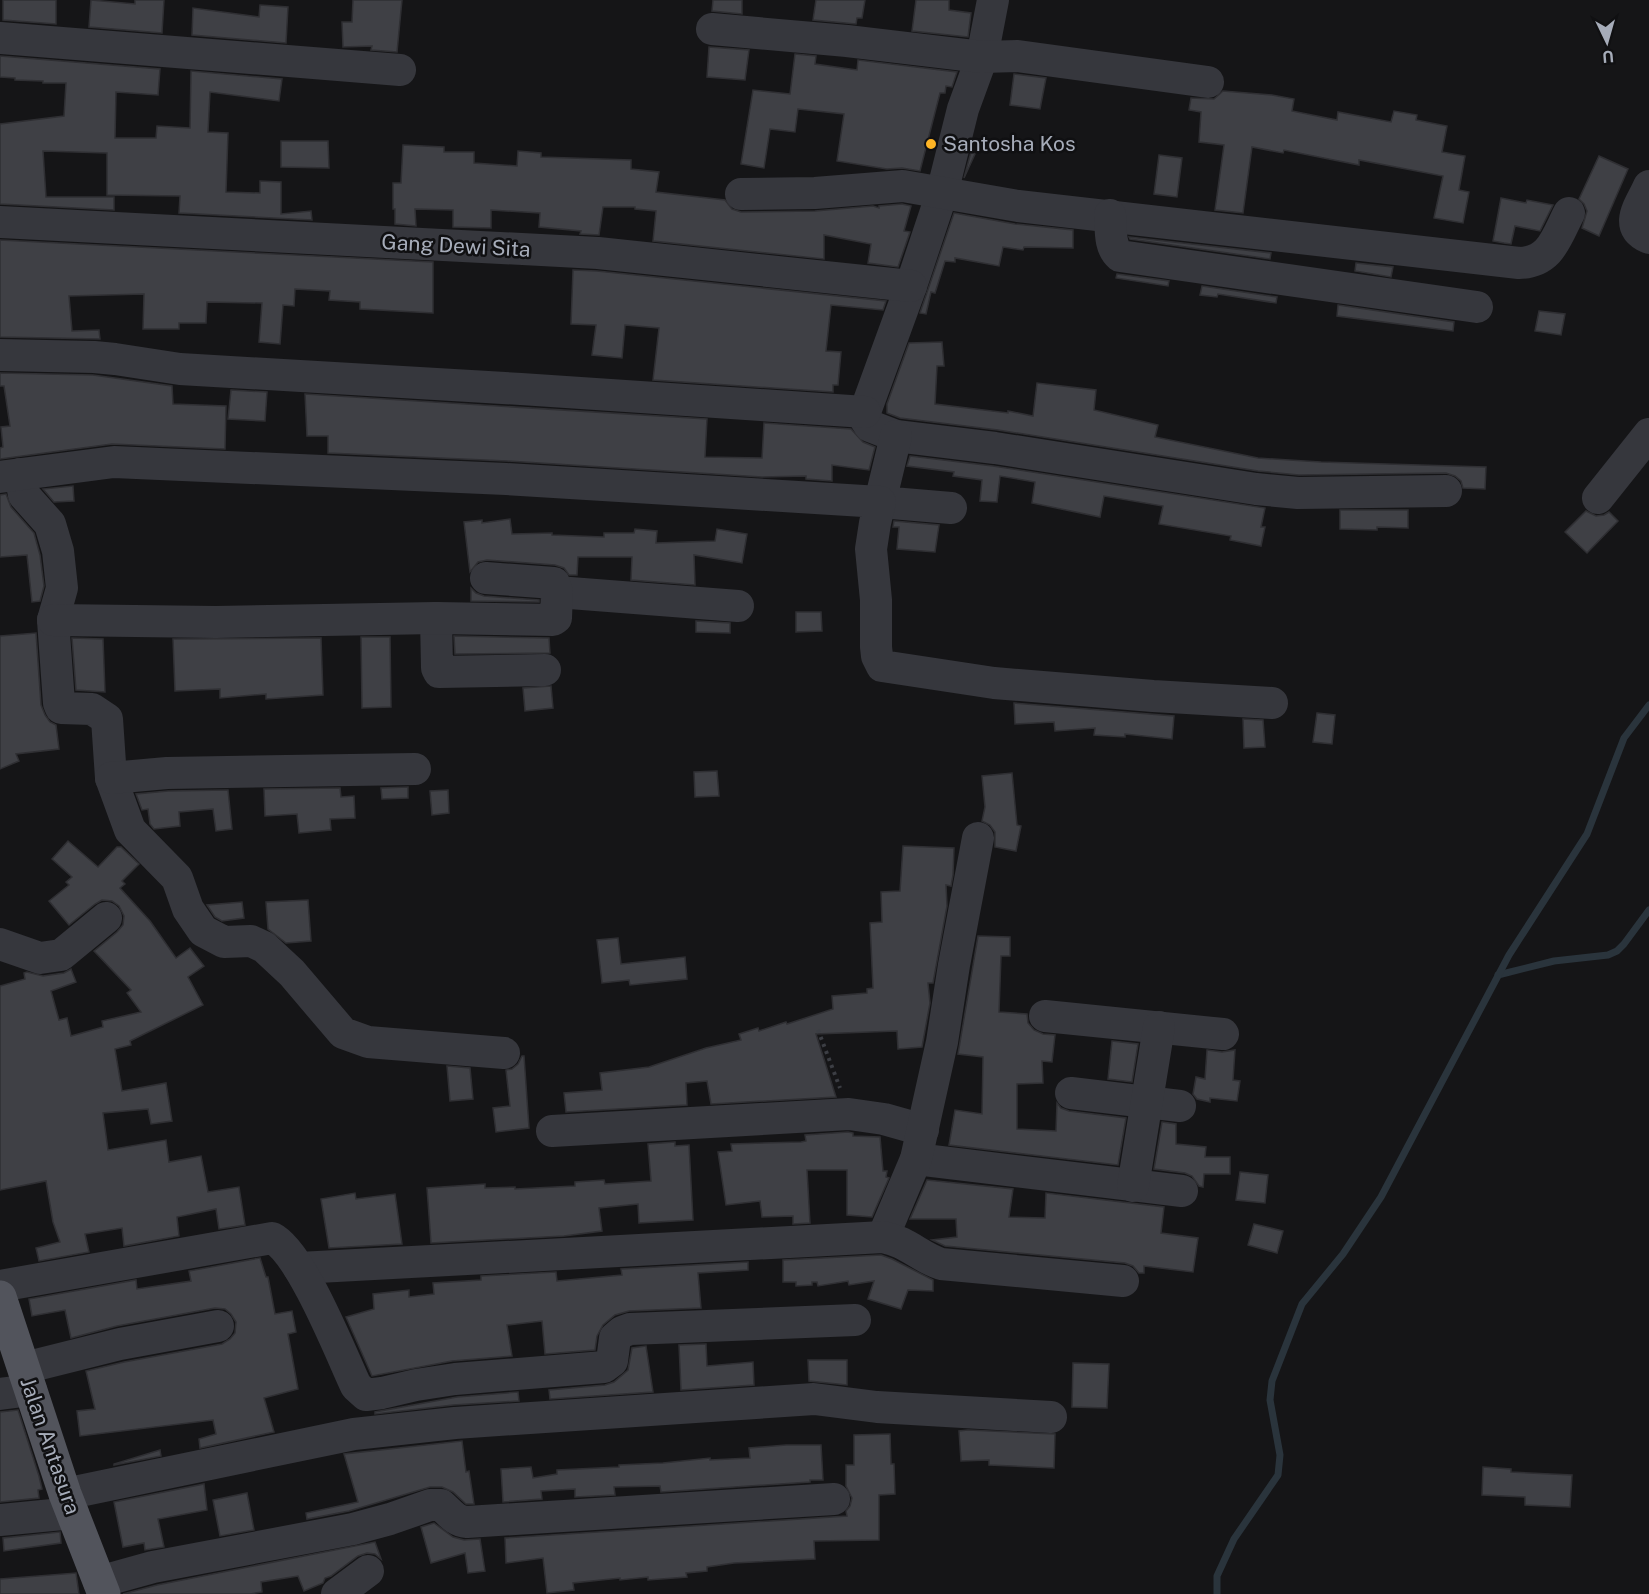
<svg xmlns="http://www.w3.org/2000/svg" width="1649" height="1594" viewBox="0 0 1649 1594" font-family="'Public Sans',sans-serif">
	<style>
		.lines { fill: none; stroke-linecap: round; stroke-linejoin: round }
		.stream { stroke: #2a343c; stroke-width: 7 }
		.building { fill: #3f4045; stroke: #2f2f33; stroke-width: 1.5 }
		.path { stroke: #3c3e44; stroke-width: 4; stroke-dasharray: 3 4.5; stroke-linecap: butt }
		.minor { stroke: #36373d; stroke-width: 32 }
		.major { stroke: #52545c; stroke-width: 33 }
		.poi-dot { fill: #ffb525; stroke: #101012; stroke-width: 2 }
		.labels { text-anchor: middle; stroke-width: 5; stroke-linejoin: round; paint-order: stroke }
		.poi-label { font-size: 21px; fill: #a6acb9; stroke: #101012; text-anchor: start }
		.street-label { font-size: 21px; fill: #a6acb9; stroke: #101012 }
	</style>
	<rect width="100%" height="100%" fill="#151517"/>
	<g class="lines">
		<g class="stream">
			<polyline points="1498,975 1554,961 1608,955 1617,951 1624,944 1649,910"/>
			<polyline points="1217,1594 1217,1576 1234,1539 1278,1475 1280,1455 1270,1400 1272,1381 1302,1304 1343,1254 1381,1197 1509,955 1587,834 1624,738 1649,705"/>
		</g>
	</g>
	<g class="building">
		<polygon points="3,0 56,0 56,24 3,20"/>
		<polygon points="91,0 135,4 135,0 164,0 162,33 89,27"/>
		<polygon points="353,0 402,0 397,52 371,50 372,46 343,47 342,22 352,22"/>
		<polygon points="713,0 742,0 742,14 712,11"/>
		<polygon points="816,0 865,0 862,18 857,18 856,24 813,20"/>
		<polygon points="916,0 949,0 949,10 971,13 968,37 912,31"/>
		<polygon points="260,5 288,7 286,43 192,35 193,8 259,17"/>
		<polygon points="709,47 749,50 745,80 707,77"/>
		<polygon points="795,54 816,56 815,64 857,70 858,60 957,72 952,87 946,86 945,93 940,93 920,171 902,168 887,169 837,161 844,114 798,109 795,132 770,129 764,168 741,164 753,90 790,94"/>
		<polygon points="0,56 160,69 158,95 116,92 115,138 156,138 157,126 190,128 191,71 282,79 279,101 210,92 208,132 228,133 226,192 260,193 260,181 281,182 281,214 311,211 312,220 179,213 180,196 107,195 107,153 43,151 46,197 114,197 114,210 0,204 0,124 64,116 66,83 43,83 43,81 15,80 15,78 0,77"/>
		<polygon points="1014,74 1046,78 1040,109 1010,105"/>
		<polygon points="1223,91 1272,95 1294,99 1292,111 1337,120 1338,112 1391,122 1394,111 1417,115 1416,120 1447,126 1442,152 1465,156 1459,190 1469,192 1463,223 1434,218 1443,176 1359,160 1359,165 1284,150 1283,153 1252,147 1243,213 1215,210 1224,145 1199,142 1201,112 1189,110 1191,98 1214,99"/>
		<polygon points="281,141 328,141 329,168 281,167"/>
		<polygon points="403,145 444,147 444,152 474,152 474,163 517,166 518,151 541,153 541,157 631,160 631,169 659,172 656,192 725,200 732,209 741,212 815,211 873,206 879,208 879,206 902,204 911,206 904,231 910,232 898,267 868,263 871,244 824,235 824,259 653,241 656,211 635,209 635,207 603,207 599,235 580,234 581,231 539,227 540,213 491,210 491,228 453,227 453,210 415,209 416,226 395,224 395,209 393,209 393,183 401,183"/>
		<polygon points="971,152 975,154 964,178"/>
		<polygon points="1159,155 1182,158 1177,197 1154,194"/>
		<polygon points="1599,156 1628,169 1599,236 1582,228 1587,211 1584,204 1579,199"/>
		<polygon points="1501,198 1526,203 1527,200 1553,205 1540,231 1515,226 1511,244 1504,243 1493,241"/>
		<polygon points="954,213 1015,224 1073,230 1073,248 1024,247 1023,250 1003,247 999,266 955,258 955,262 945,261 935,293 931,292 926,314 920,313"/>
		<polygon points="1129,237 1271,253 1270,259 1130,239"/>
		<polygon points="0,240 433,262 433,313 360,309 360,302 329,300 330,291 295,289 294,306 283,305 280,344 259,342 262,303 207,302 206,323 179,323 179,329 143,329 144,294 69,296 72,331 99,330 100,339 0,337"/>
		<polygon points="1356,263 1393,267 1391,277 1355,271"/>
		<polygon points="573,270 597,271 886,301 883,310 831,305 826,351 841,352 838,385 833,385 833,392 653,380 659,328 625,325 622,358 592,355 596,325 571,324"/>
		<polygon points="1117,274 1169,281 1168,286 1116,278"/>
		<polygon points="1202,286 1277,297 1276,303 1218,294 1217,297 1200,295"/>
		<polygon points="1338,305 1454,322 1453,331 1337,316"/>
		<polygon points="1539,311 1565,314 1561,335 1535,331"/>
		<polygon points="942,342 944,366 937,366 935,404 1008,413 1008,411 1033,416 1037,383 1096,390 1094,410 1158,425 1155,437 1258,458 1321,462 1486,467 1485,489 1463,488 1461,481 1455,476 1446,473 1299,475 1258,471 998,430 900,418 887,413 887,404 909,343"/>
		<polygon points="0,373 93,375 172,386 173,404 226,406 225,449 112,444 0,459 0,448 3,447 1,427 10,426 4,386 0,386"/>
		<polygon points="231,390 267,392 265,421 228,419"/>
		<polygon points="305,394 707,419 705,457 762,458 764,423 851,429 863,442 875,447 869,470 832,465 832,481 806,479 806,476 762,477 507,461 328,453 328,436 307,436"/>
		<polygon points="910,456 993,466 1265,508 1261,527 1265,527 1261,546 1230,540 1231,536 1159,524 1163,506 1104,496 1100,517 1032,503 1035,482 1000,476 997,502 980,501 982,480 953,476 954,472 907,466"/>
		<polygon points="73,486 74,501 54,502 43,489"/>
		<polygon points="6,494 11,507 34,533 40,555 44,586 40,601 32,602 27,555 0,557 0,495"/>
		<polygon points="1340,510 1408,510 1408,528 1377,527 1377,530 1340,529"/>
		<polygon points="1586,511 1596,516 1604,515 1609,512 1618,521 1587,553 1565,532"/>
		<polygon points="510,519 512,534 552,533 552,535 604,537 604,533 634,533 635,529 657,531 656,543 715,541 717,529 747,534 742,563 694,555 695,585 631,580 632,557 578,557 577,575 569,575 564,568 555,565 487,560 478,562 470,572 464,522 482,520 482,523"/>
		<polygon points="894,521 939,525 935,552 897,549 899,527 893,527"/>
		<polygon points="471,588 476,593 484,596 539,600 539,602 471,601"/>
		<polygon points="796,612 821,612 822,631 796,632"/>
		<polygon points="696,621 730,623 730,633 696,632"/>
		<polygon points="36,633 41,705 45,715 50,722 56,725 59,749 16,754 19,761 0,769 0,636"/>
		<polygon points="454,636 549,638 550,653 455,654"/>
		<polygon points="361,637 390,637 391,707 362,708"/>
		<polygon points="72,638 103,639 105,692 76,690"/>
		<polygon points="321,638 323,695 266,699 266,694 220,698 220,689 175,691 173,639"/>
		<polygon points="551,686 553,708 525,711 523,688"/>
		<polygon points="1014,703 1174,716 1172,739 1125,734 1125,737 1094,735 1095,728 1055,731 1054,722 1015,724"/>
		<polygon points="1317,713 1335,715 1332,744 1313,742"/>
		<polygon points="1243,719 1263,720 1265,747 1244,748"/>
		<polygon points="717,771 719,796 695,797 694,772"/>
		<polygon points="1012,773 1017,825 1021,826 1016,851 995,847 995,832 990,825 982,821 985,807 982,776"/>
		<polygon points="408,787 408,798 382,799 381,788"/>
		<polygon points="340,788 341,797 354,796 355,818 330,819 331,830 299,833 297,814 265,816 264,789"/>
		<polygon points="228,790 232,829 216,831 213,809 179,812 180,826 154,829 150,824 148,809 142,810 136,794 168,791"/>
		<polygon points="448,790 449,813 432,815 430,791"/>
		<polygon points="68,841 98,867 117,847 121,847 139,864 122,881 125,884 120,888 150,921 176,958 190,948 204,966 188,977 203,1005 130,1041 131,1045 115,1049 122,1091 166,1083 172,1121 151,1124 148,1109 103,1113 108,1150 166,1140 169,1162 201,1156 208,1192 239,1187 245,1225 219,1229 216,1209 177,1217 179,1236 124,1246 122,1228 85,1234 89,1252 39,1261 36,1248 60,1242 53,1222 46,1181 0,1190 0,986 25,979 24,973 27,972 43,976 64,973 71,969 76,982 51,991 59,1020 67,1018 71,1036 103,1027 102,1021 141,1012 127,993 131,990 94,951 117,932 123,925 124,916 119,906 112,901 102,900 95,904 69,925 49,901 69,885 66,882 72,877 52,859"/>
		<polygon points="903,846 954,848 953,875 951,886 946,885 947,906 933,983 928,983 930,1003 922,1047 898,1049 897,1031 816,1034 836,1097 711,1104 707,1081 686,1083 687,1105 566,1112 564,1093 602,1090 600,1073 649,1067 706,1048 741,1040 739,1034 758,1028 759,1031 786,1022 787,1024 833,1009 832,996 867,993 867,989 873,988 870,923 882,922 881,892 900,891"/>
		<polygon points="308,900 311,941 286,943 268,929 266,902"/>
		<polygon points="242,902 244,918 222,921 215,917 207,905"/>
		<polygon points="978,936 1010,937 1010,956 1001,956 999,1012 1027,1014 1028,1023 1034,1030 1043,1034 1055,1035 1052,1062 1042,1061 1043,1083 1017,1084 1017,1129 1056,1131 1057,1103 1061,1108 1069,1111 1126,1118 1118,1165 949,1145 955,1110 982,1114 983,1057 958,1054"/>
		<polygon points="618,938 621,964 685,957 687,979 630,985 629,980 602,983 597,940"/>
		<polygon points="1112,1041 1138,1044 1132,1082 1108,1079"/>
		<polygon points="1207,1050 1222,1052 1235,1050 1233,1080 1240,1081 1237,1101 1210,1098 1210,1102 1197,1099 1193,1094 1196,1077 1205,1079"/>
		<polygon points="522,1056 524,1056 529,1128 496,1132 493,1108 510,1106 506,1070 512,1069 518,1064"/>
		<polygon points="447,1066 470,1068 473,1099 450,1101"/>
		<polygon points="1162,1122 1176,1124 1176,1144 1206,1147 1205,1157 1230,1157 1230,1174 1204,1174 1203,1187 1199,1186 1192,1176 1185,1173 1154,1169"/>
		<polygon points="848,1132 853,1133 853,1136 880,1137 883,1171 887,1171 886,1177 889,1178 872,1217 847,1215 847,1170 807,1170 810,1223 793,1224 793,1216 762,1217 760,1201 726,1205 718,1152 732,1151 731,1144 801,1142 806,1141 805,1135"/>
		<polygon points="675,1142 675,1146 689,1145 693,1220 639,1223 638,1204 599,1208 602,1231 564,1236 431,1243 427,1188 485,1184 485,1188 515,1187 515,1189 575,1186 575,1182 604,1180 605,1184 651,1181 648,1144"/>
		<polygon points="1240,1172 1268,1175 1265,1203 1236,1200"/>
		<polygon points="927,1180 1013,1189 1009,1217 1045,1218 1046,1193 1164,1207 1161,1233 1198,1238 1193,1272 1144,1266 1144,1273 1139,1273 1133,1266 1125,1263 945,1246 932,1240 957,1237 956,1219 910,1219"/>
		<polygon points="355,1193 356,1199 395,1194 402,1244 329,1248 321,1199"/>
		<polygon points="1254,1224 1283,1231 1277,1253 1248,1245"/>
		<polygon points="881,1255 892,1259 933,1280 933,1291 908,1290 901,1309 868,1299 874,1281 849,1285 848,1281 818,1286 817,1282 812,1282 812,1285 796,1286 796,1282 783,1282 783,1260"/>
		<polygon points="260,1258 266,1277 268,1277 275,1314 292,1311 296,1332 288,1334 298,1389 264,1398 274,1432 200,1448 199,1439 216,1434 213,1420 80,1436 77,1411 95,1409 86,1371 124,1362 222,1344 230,1339 235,1333 236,1322 231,1314 225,1309 215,1308 117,1326 71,1338 65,1310 32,1316 29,1299 136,1280 137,1289 191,1281 189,1271"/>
		<polygon points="748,1262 748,1270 698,1273 701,1308 629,1311 615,1315 603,1325 597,1336 595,1350 545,1354 542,1321 507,1325 512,1356 452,1361 372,1376 346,1317 374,1309 373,1294 409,1290 409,1297 434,1294 433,1283 481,1280 481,1276 556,1272 557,1281 622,1275 621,1269"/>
		<polygon points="706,1344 707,1366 753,1362 754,1385 681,1390 679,1345"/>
		<polygon points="646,1346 653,1392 550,1399 549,1390 605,1385 614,1382 628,1370 632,1348"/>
		<polygon points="808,1360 847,1360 847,1385 809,1381"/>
		<polygon points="1073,1363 1109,1364 1107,1408 1072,1407"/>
		<polygon points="518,1392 519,1401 453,1405 375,1414 375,1412 457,1397"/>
		<polygon points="18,1410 39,1476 42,1489 38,1490 39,1498 0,1502 0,1412"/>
		<polygon points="968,1430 1055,1434 1054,1468 989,1465 989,1460 961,1461 959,1431"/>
		<polygon points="890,1434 891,1464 894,1464 895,1494 879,1495 879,1540 814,1541 815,1559 734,1563 707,1567 707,1571 686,1573 687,1577 648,1580 648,1577 620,1580 620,1578 573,1583 574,1590 547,1593 543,1558 506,1563 505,1538 847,1516 846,1511 850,1506 852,1498 846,1486 846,1465 854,1465 854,1435"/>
		<polygon points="462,1441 466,1472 469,1471 474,1504 466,1504 453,1492 442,1487 430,1487 349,1511 307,1519 306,1513 358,1502 344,1454"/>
		<polygon points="786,1445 821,1445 823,1480 810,1480 810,1482 661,1492 660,1486 614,1487 615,1495 575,1497 575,1489 541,1491 542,1499 503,1502 501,1469 531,1467 533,1478 557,1474 557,1470 619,1467 619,1465 663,1463 710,1458 710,1460 750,1458 749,1448"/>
		<polygon points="160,1450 161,1456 114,1465 114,1464"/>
		<polygon points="1483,1467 1511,1469 1511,1472 1572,1475 1570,1507 1525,1505 1525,1497 1482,1495"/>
		<polygon points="204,1484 207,1510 158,1519 164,1547 145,1550 144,1543 123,1547 114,1502"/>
		<polygon points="247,1493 254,1530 220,1536 213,1500"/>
		<polygon points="434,1523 453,1537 464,1540 480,1539 485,1571 468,1573 465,1553 431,1563 421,1527"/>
		<polygon points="60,1532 61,1543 4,1551 3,1538"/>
		<polygon points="375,1542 381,1559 375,1554 367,1553 358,1556 331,1576 325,1578 323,1583 304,1591 298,1576 261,1582 262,1592 250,1594 123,1594 157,1585"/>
		<polygon points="76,1573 79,1594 0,1594 0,1579"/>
	</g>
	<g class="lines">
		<polyline class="path" points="818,1030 840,1088"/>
		<g class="minor">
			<polyline points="993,0 982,57 963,109 942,193 911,286 865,412 866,420 870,426 896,436 995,448 1256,489 1298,493 1446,491"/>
			<polyline points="712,29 847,41 982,57 1018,56 1208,82"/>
			<polyline points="0,38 400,70"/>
			<path d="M 1649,186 C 1641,205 1622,226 1649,238"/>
			<path d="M 741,194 L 815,193 L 903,186 L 1018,206 L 1519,263 C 1551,262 1556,238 1569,213"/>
			<path d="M 1110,215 C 1111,229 1109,247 1120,256 L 1477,307"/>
			<polyline points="0,222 598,253 911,286"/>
			<polyline points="0,355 94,357 115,359 180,369 521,389 865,412"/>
			<polyline points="896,436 880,502 951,508"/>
			<polyline points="20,474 24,495 50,524 58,551 62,588 53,620 59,703 61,708 92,709 107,719 111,778 130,830 177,878 188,909 203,931 224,942 251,941 264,947 292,973 343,1033 368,1042 504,1053"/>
			<polyline points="0,477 114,462 506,479 880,502 875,523 871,549 876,600 876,647 877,656 882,666 994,683 1153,696 1272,703"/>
			<polyline points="1598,498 1649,434"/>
			<polyline points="557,592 738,606"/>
			<polyline points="436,618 437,668 439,672 545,670"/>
			<polyline points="53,620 216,622 436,618 553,620 556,618 557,592 554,583 486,578"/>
			<polyline points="111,778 167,773 415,769"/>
			<polyline points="0,944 40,958 61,955 106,918"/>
			<polyline points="1045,1016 1223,1034"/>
			<polyline points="1071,1093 1180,1106"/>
			<polyline points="552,1131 849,1114 884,1119 923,1130"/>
			<polyline points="916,1159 1182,1191"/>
			<polyline points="1133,1186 1159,1027"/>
			<polyline points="883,1237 916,1159 942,1042 954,965 978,838"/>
			<path d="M 299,1268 L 883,1237 C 908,1242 918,1256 941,1264 L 1123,1281"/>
			<path d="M 0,1286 L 272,1238 C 301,1252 341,1354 356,1386 L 366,1395 L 382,1393 L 416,1385 L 455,1379 L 604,1367 L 612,1361 L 615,1338 L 622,1332 L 630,1329 L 855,1320"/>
			<polyline points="24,1368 120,1344 218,1326"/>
			<polyline points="0,1394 31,1390"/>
			<polyline points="65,1494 354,1434 455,1423 814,1399 877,1407 1051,1417"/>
			<polyline points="0,1520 73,1513"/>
			<path d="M 99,1582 L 153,1567 L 353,1529 L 390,1519 L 430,1505 L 441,1505 C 450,1513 455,1521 467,1522 L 834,1499"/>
			<polyline points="337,1594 368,1571"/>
		</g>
		<polyline class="major" points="0,1297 65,1494 104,1594"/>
	</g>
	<circle class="poi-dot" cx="931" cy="144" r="6"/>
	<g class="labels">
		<g class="poi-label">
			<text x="943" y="151">Santosha Kos</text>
		</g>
		<g class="street-label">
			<text transform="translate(456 246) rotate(3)" y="7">Gang Dewi Sita</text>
			<text transform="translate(50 1446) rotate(71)" y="7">Jalan Antasura</text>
		</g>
	</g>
	<g transform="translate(1607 42) rotate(175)" stroke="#101012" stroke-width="4.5" paint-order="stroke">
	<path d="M0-4.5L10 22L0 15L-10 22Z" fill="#a6acb9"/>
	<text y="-9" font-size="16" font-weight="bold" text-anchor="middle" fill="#a6acb9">U</text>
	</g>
</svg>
